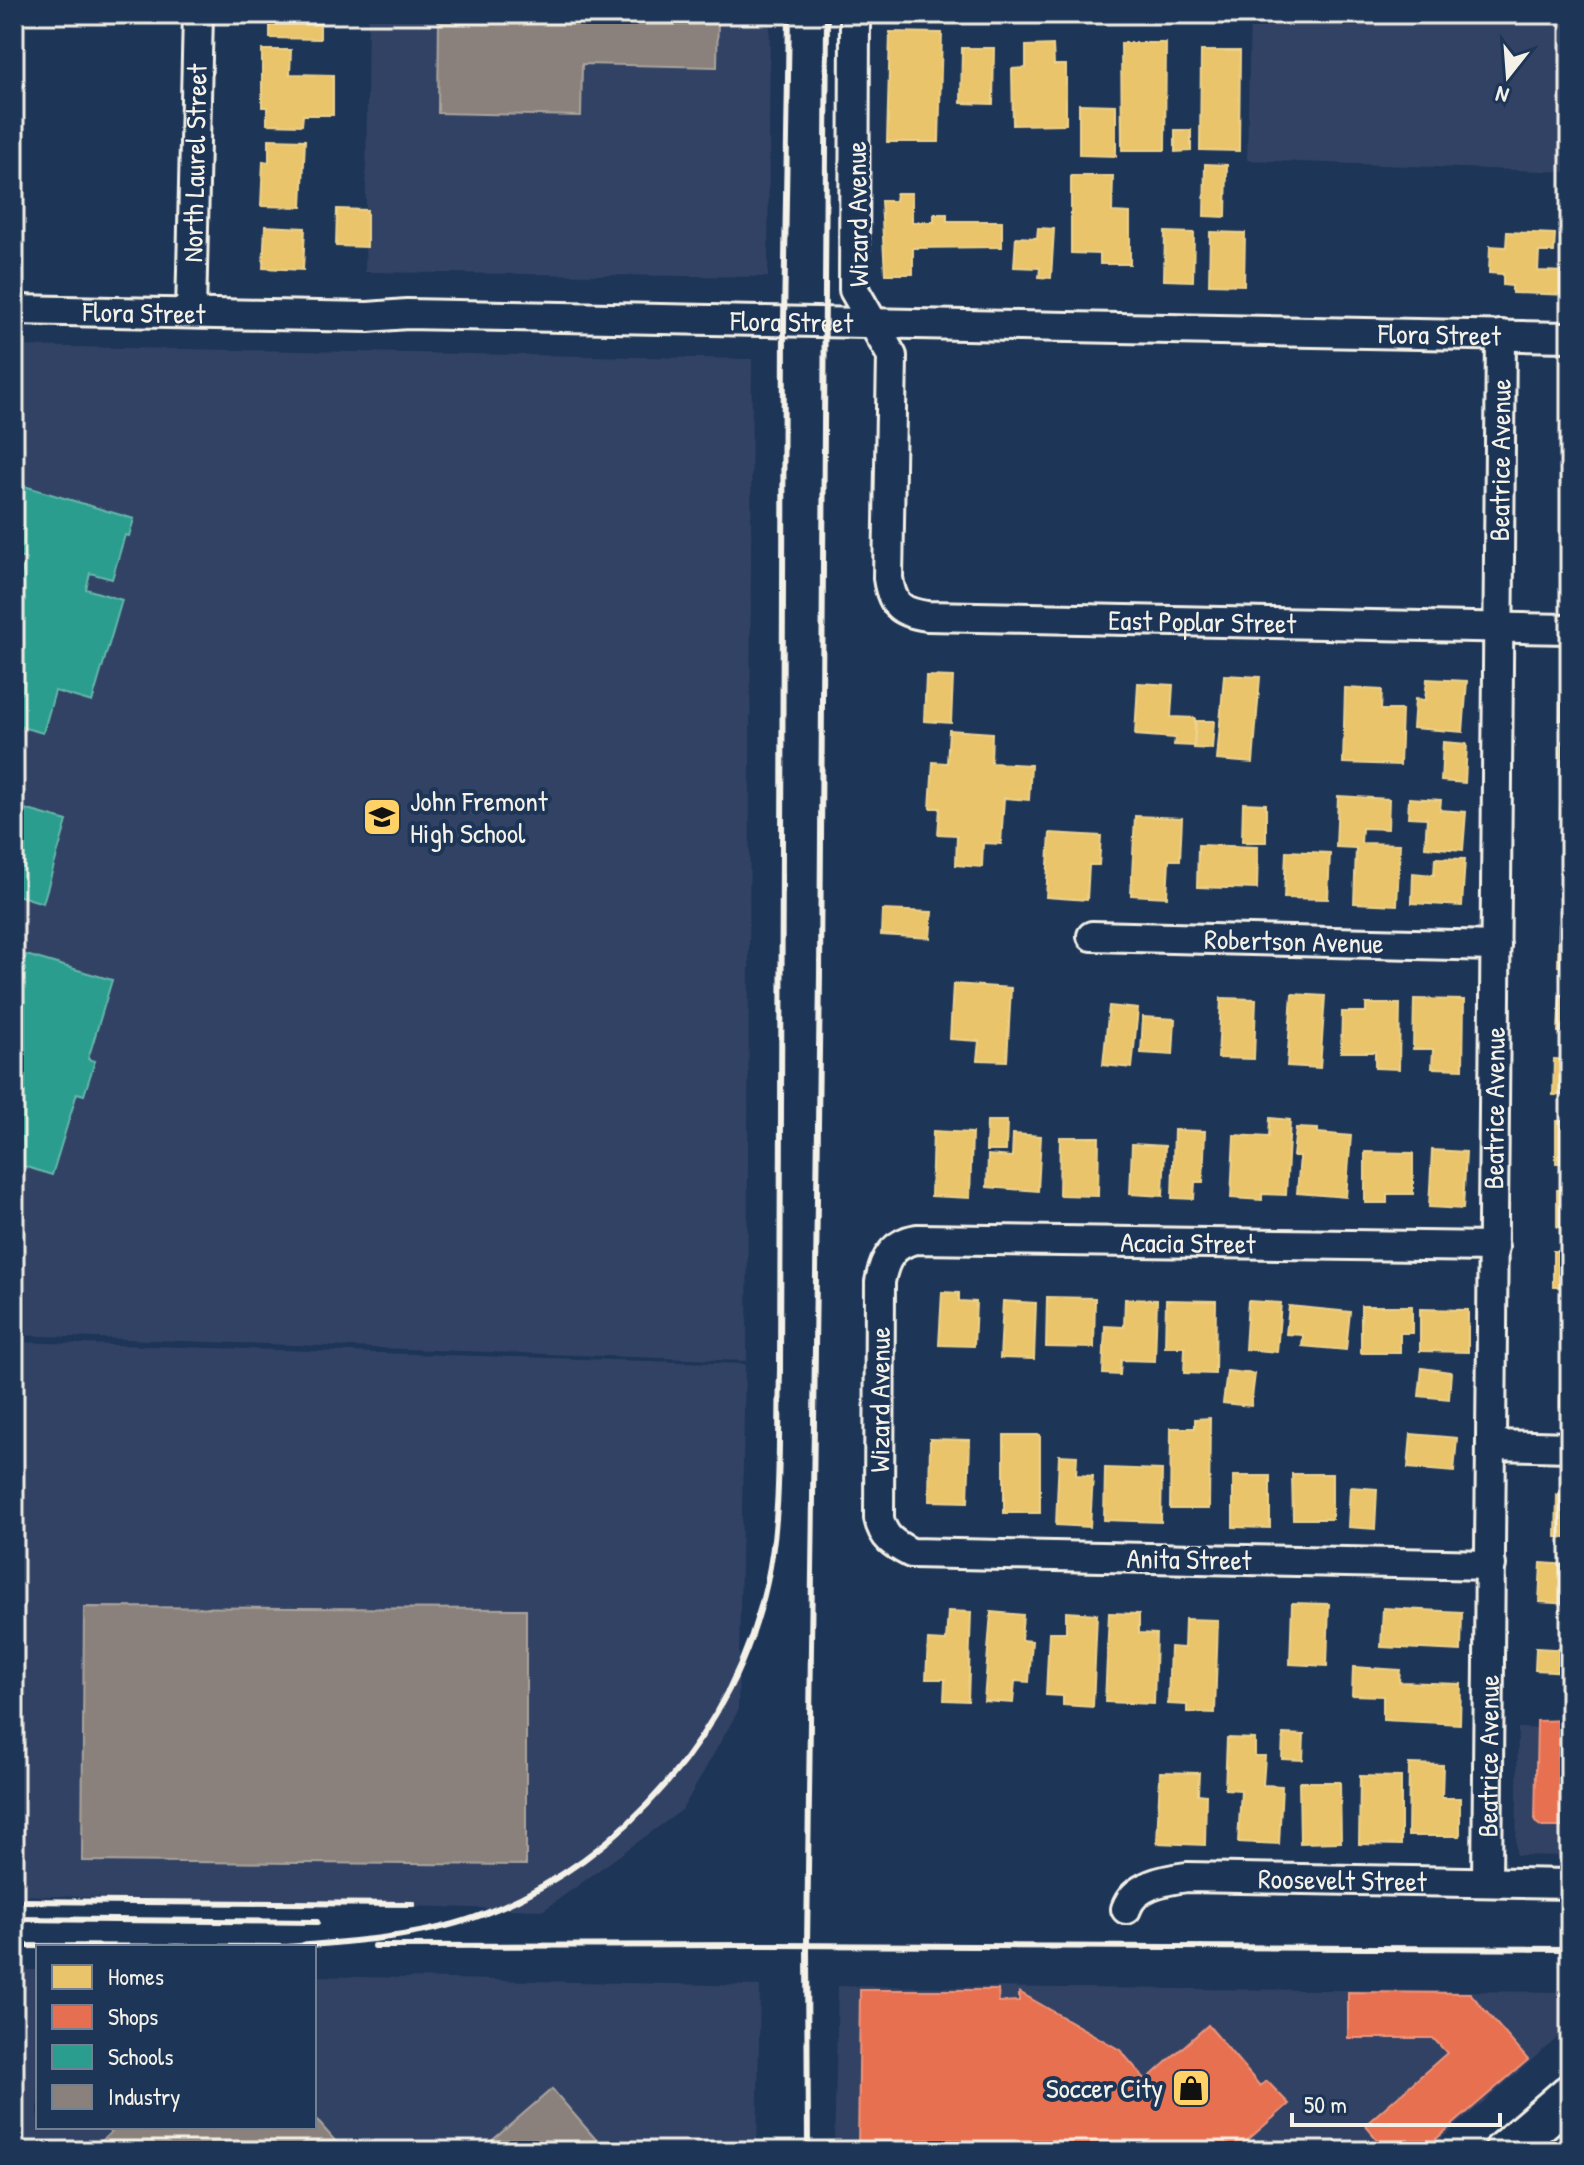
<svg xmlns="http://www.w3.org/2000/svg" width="1584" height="2165" viewBox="0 0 1584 2165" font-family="'Patrick Hand',sans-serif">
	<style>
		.built { fill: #324365 }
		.homes { fill: #e9c46a; stroke: #ecd290; stroke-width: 2 }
		.shops { fill: #e76f51; stroke: #eb967e; stroke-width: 2 }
		.schools { fill: #2a9d8f; stroke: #67b6aa; stroke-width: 2 }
		.industry { fill: #8a817c; stroke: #aaa39c; stroke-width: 2 }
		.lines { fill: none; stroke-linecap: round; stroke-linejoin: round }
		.street-casing { stroke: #f4f1e8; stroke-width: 34 }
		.secondary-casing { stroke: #f4f1e8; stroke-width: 46 }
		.street { stroke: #1d3557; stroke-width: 28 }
		.secondary { stroke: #1d3557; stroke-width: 40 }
		.rail { stroke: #f4f1e8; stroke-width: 6 }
		.labels { text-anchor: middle; stroke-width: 8; stroke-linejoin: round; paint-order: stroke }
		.street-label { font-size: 28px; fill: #f4f1e8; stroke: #1d3557 }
		.poi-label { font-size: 28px; fill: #f4f1e8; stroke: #1d3557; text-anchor: start }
	</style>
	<rect width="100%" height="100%" fill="#1d3557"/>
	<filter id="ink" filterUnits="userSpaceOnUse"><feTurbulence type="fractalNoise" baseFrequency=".0125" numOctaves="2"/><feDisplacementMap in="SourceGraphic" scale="16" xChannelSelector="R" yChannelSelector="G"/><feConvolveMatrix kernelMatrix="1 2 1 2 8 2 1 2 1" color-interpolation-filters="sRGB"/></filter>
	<g filter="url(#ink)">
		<g class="built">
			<polygon points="368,14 770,14 768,277 365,272"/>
			<polygon points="1250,14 1570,14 1570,172 1247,160"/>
			<polygon points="14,346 752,359 747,1361 14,1335"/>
			<polygon points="14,1342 745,1364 738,1711 682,1810 544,1910 14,1895"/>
			<polygon points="1518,1728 1570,1729 1570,1856 1516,1855"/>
			<polygon points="14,1970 38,1970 38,2127 314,2127 314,1976 760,1986 757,2151 14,2151"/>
			<polygon points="838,1986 1570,1992 1570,2027 1427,2151 834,2151"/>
		</g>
		<g class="homes">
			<polygon points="264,14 320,14 320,39 270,38 270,21 264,21"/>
			<polygon points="890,32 942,33 939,142 887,142"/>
			<polygon points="1121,43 1166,43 1165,150 1122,150"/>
			<polygon points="1053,45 1054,65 1066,65 1066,124 1013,125 1012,69 1026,68 1026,46"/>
			<polygon points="962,48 994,48 993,104 961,103"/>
			<polygon points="262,50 291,50 290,74 333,75 333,115 303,115 302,125 267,124 267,107 262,107"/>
			<polygon points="1201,51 1240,51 1239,151 1200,150"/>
			<polygon points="1079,104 1116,105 1116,156 1079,155"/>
			<polygon points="1175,130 1191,130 1191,151 1175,152"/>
			<polygon points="269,139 305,140 302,207 261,206 263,161 269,162"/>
			<polygon points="1205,164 1227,165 1226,217 1204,216"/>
			<polygon points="1071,176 1113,176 1112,212 1130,213 1130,264 1100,264 1100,254 1071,253"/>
			<polygon points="896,193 912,193 912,222 934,222 934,214 947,214 947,221 1002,221 1002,247 913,248 913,274 885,274 881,201 895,201"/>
			<polygon points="337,209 367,210 367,247 336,246"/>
			<polygon points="265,226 305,228 303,270 263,268"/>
			<polygon points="1038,228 1054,229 1051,278 1039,277 1040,268 1014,267 1016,237 1037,238"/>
			<polygon points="1165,232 1194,233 1193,281 1164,280"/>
			<polygon points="1210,232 1245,233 1244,285 1209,284"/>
			<polygon points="1507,232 1555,234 1554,252 1539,252 1538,271 1570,272 1570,295 1512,293 1512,286 1503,285 1503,274 1489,273 1490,246 1506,247"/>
			<polygon points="1224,675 1260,677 1253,763 1217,760"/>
			<polygon points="926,676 953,677 951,723 924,721"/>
			<polygon points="1427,679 1467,681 1463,732 1413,728 1415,699 1425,700"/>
			<polygon points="1562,682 1570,682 1570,720 1560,720"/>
			<polygon points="1138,683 1173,685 1171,717 1195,718 1194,746 1174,745 1175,738 1135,735"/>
			<polygon points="1345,688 1382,690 1381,710 1402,710 1400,765 1343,763"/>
			<polygon points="1196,721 1214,721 1212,749 1194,748"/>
			<polygon points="949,730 992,733 991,763 1031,765 1029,800 1004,798 1001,844 983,843 982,867 956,865 957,835 938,834 940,808 930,808 933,762 947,763"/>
			<polygon points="1562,741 1570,741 1570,780 1561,780"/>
			<polygon points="1443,742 1467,744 1465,783 1441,781"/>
			<polygon points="1338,796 1389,799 1388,829 1362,828 1361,843 1400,844 1397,905 1354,903 1356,848 1336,847"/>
			<polygon points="1409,798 1441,800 1440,810 1466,812 1463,850 1425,847 1427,818 1408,817"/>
			<polygon points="1243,803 1266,804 1266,842 1242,842"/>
			<polygon points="1561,805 1570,805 1570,840 1560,839"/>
			<polygon points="1135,816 1182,818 1180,860 1169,860 1167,897 1131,895"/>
			<polygon points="1050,833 1101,836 1099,865 1089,865 1087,900 1046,897"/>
			<polygon points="1198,845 1258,847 1257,889 1197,887"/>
			<polygon points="1286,851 1330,853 1328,899 1284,898"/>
			<polygon points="1435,858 1465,859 1462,906 1412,903 1413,873 1434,875"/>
			<polygon points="1564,866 1570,867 1570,900 1563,900"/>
			<polygon points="882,910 932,912 930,938 881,935"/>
			<polygon points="1559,924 1570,925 1570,967 1558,966"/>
			<polygon points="953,984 1011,988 1007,1061 977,1060 979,1041 950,1039"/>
			<polygon points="1292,994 1325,996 1320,1068 1287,1066"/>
			<polygon points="1560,995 1570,995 1570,1032 1558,1032"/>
			<polygon points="1221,998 1256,999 1254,1059 1218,1058"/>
			<polygon points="1414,999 1464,1000 1463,1069 1432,1068 1433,1049 1413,1049"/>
			<polygon points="1366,1004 1400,1004 1399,1069 1375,1068 1375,1052 1341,1052 1342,1012 1366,1012"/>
			<polygon points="1109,1006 1138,1009 1132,1068 1103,1065"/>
			<polygon points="1143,1017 1175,1019 1173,1055 1141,1053"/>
			<polygon points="1554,1059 1570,1060 1570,1095 1553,1095"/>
			<polygon points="1270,1118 1290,1120 1286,1195 1262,1194 1262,1200 1231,1198 1234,1135 1269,1137"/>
			<polygon points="987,1121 1007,1121 1006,1151 986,1151"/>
			<rect x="1556" y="1121" width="14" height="42"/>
			<polygon points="1296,1128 1318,1129 1318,1133 1351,1136 1346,1197 1297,1193 1300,1156 1293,1156"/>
			<polygon points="1174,1130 1205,1131 1203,1182 1195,1182 1194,1199 1172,1198"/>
			<polygon points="933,1131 972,1133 970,1198 931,1196"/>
			<polygon points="1013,1134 1041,1136 1038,1191 987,1187 988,1155 1012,1157"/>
			<polygon points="1060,1137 1099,1137 1098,1196 1059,1195"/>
			<polygon points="1132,1144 1165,1146 1163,1196 1130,1194"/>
			<polygon points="1432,1150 1466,1152 1463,1209 1429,1207"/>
			<polygon points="1365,1152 1413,1153 1413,1194 1387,1194 1387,1203 1365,1203"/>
			<rect x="1557" y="1190" width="13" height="37"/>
			<rect x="1553" y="1251" width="17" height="36"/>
			<polygon points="942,1292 959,1293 959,1301 976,1302 974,1346 939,1345"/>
			<polygon points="1047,1297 1095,1298 1094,1348 1046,1347"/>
			<polygon points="1125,1299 1157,1300 1155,1361 1121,1360 1120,1375 1103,1374 1105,1326 1124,1327"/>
			<polygon points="1166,1300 1216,1301 1215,1374 1184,1373 1185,1347 1165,1347"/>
			<polygon points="1003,1301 1036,1303 1034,1359 1000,1358"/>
			<polygon points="1248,1301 1281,1303 1277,1352 1245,1349"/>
			<polygon points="1289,1306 1350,1312 1346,1350 1302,1346 1303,1335 1286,1334"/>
			<polygon points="1361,1306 1412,1306 1412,1333 1400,1333 1400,1353 1361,1353"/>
			<polygon points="1420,1309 1468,1310 1468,1352 1420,1351"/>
			<polygon points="1562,1365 1570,1366 1570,1407 1560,1407"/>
			<polygon points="1422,1368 1451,1372 1449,1399 1419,1396"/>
			<polygon points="1227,1371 1255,1374 1251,1406 1223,1403"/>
			<polygon points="1210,1418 1209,1509 1170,1509 1171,1428 1195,1428 1195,1419"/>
			<polygon points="1411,1434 1457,1438 1454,1472 1408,1468"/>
			<rect x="1004" y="1435" width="36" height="78"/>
			<polygon points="930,1439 970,1440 968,1502 929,1501"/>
			<polygon points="1059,1455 1077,1456 1076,1475 1093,1476 1090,1527 1056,1525"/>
			<polygon points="1105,1468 1162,1470 1161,1522 1104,1520"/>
			<polygon points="1292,1474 1332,1474 1332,1519 1293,1519"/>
			<polygon points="1233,1476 1270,1476 1270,1528 1233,1527"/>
			<polygon points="1350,1487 1377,1489 1375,1529 1348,1527"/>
			<polygon points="1557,1495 1570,1495 1570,1538 1556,1537"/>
			<polygon points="1541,1563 1570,1565 1570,1604 1539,1602"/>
			<polygon points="1292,1603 1329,1604 1327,1666 1290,1664"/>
			<polygon points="1383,1608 1462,1612 1461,1651 1381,1647"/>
			<polygon points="948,1611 971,1612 968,1701 944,1700 945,1679 926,1679 928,1640 946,1641"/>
			<polygon points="991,1612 1023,1615 1021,1640 1032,1641 1029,1682 1015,1681 1013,1703 984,1701"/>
			<polygon points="1066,1612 1097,1614 1093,1707 1063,1705 1063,1696 1046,1695 1049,1632 1066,1632"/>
			<polygon points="1109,1613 1139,1614 1139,1633 1156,1634 1154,1704 1105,1702"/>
			<polygon points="1185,1619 1218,1620 1215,1713 1187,1712 1187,1705 1168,1704 1170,1647 1184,1648"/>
			<polygon points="1536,1648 1570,1650 1570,1672 1535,1670"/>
			<polygon points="1353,1667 1400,1670 1399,1682 1461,1684 1460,1724 1383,1720 1383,1696 1352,1695"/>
			<polygon points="1283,1734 1304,1735 1303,1760 1282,1759"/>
			<polygon points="1227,1738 1255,1739 1255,1756 1265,1756 1263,1785 1282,1786 1279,1844 1238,1842 1241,1790 1225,1789"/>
			<polygon points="1409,1764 1443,1765 1442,1798 1460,1798 1460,1836 1408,1836"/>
			<polygon points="1160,1772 1199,1773 1198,1794 1206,1795 1205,1845 1157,1843"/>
			<polygon points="1360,1776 1401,1777 1401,1845 1359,1844"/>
			<polygon points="1299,1782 1340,1782 1341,1842 1300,1843"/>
		</g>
		<g class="shops">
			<polygon points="1570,1720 1570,1827 1542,1827 1535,1822 1537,1721"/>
			<polygon points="860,1990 998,1990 999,2002 1019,2001 1019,1992 1120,2050 1146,2080 1208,2025 1260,2086 1267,2081 1289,2104 1235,2151 858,2151"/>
			<polygon points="1348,1992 1470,1993 1528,2060 1422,2151 1387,2151 1365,2125 1447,2053 1433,2038 1348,2038"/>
		</g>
		<g class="schools">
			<polygon points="14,483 134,519 129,536 125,535 112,579 90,573 86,589 122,600 92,702 55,691 43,733 14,725 14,596 26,559 14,556 14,525 18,513 14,512"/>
			<polygon points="14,806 67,821 43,903 14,894"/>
			<polygon points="26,955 112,980 88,1059 95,1061 84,1095 77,1093 52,1175 14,1163 14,990"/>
		</g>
		<g class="industry">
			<polygon points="439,14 718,14 717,67 582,64 581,116 438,113"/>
			<polygon points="84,1607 526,1609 526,1865 82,1861"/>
			<polygon points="552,2089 606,2151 480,2151"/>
			<polygon points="314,2117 344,2151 90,2151 117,2127 314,2127"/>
		</g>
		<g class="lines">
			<defs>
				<g id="street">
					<path id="s1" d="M 855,14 L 854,290 L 892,356 L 888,578 C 892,605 900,612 927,616 L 1570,629"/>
					<path id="s2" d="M 14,310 L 368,317 L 407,314 L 1570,337"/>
					<path id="s3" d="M 191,313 L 198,14"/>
					<path id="s4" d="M 1092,936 L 1496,946"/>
					<polyline points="1492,1445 1570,1447"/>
					<path id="s5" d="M 1491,1565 L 911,1553 C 894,1544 883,1538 879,1518 L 880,1282 C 884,1259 893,1243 917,1239 L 1494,1247"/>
					<path id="s6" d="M 1487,1882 L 1501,335"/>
					<path id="s7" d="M 1126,1909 C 1134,1885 1164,1880 1187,1877 L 1570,1884"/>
				</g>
				<polyline id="secondary" points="1505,2151 1570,2095"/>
			</defs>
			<use href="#street" class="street-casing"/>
			<use href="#secondary" class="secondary-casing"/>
			<use href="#street" class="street"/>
			<use href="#secondary" class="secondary"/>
			<g class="rail">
				<polyline points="14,1901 413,1904"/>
				<polyline points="14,1919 317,1922"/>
				<polyline points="14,1946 298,1947"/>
				<polyline points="374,1946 767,1945 1570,1949"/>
				<path d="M 287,1947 C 351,1941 423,1938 484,1914 C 626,1859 735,1730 767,1582 C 782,1513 778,1440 780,1370 L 784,322 L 789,14"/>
				<polyline points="808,2151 807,1945 820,975 827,14"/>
			</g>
		</g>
	</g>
	<defs>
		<symbol id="school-square" viewBox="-11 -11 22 22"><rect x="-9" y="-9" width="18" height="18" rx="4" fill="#ffd166" stroke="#1d3557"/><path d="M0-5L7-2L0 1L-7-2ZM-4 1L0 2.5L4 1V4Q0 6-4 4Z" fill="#111"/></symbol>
		<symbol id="shop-square" viewBox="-11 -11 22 22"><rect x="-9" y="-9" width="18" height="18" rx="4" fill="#ffd166" stroke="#1d3557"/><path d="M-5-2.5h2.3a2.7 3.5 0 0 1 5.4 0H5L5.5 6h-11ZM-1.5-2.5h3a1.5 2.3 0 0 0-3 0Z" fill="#111"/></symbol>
	</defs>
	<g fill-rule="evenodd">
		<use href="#school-square" x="360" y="795" width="44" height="44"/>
		<use href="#shop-square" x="1169" y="2066" width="44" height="44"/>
	</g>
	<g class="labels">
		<g class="street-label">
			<text dy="10" stroke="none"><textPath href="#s3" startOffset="150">North Laurel Street</textPath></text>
			<text transform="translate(857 214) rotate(-91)" y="10">Wizard Avenue</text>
			<text dy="10" stroke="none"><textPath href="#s2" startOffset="130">Flora Street</textPath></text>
			<text dy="10" stroke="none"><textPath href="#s2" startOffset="778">Flora Street</textPath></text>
			<text dy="10" stroke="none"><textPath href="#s2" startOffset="1426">Flora Street</textPath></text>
			<text dy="10" stroke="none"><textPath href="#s6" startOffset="1422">Beatrice Avenue</textPath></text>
			<text dy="10" stroke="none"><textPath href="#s1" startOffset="910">East Poplar Street</textPath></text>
			<text dy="10" stroke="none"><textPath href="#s4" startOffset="202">Robertson Avenue</textPath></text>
			<text dy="10" stroke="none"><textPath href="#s6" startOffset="774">Beatrice Avenue</textPath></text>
			<text dy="10" stroke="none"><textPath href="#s5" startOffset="1198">Acacia Street</textPath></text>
			<text dy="10" stroke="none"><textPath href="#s5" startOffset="748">Wizard Avenue</textPath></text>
			<text transform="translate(1189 1559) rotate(1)" y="10">Anita Street</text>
			<text dy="10" stroke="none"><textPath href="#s6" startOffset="126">Beatrice Avenue</textPath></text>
			<text dy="10" stroke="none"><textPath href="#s7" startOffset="228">Roosevelt Street</textPath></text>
		</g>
		<g class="poi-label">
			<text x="410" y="811">John Fremont<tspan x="410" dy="32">High School</tspan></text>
			<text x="1163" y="2098" text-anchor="end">Soccer City</text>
		</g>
	</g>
	<rect width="1584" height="2165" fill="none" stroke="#1d3557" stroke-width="48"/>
	<rect x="24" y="24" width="1536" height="2117" fill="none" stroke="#f4f1e8" stroke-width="3" filter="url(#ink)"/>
	<rect x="36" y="1945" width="280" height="184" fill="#1d3557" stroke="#738091" stroke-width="2"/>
	<rect x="52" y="1965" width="40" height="24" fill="#e9c46a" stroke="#738091" stroke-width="2"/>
	<text x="108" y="1985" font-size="24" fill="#f4f1e8">Homes</text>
	<rect x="52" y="2005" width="40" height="24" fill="#e76f51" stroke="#738091" stroke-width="2"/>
	<text x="108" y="2025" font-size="24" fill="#f4f1e8">Shops</text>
	<rect x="52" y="2045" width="40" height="24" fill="#2a9d8f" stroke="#738091" stroke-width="2"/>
	<text x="108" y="2065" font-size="24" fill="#f4f1e8">Schools</text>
	<rect x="52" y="2085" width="40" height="24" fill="#8a817c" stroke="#738091" stroke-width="2"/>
	<text x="108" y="2105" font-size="24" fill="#f4f1e8">Industry</text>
	<g transform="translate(1508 76) rotate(197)" stroke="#1d3557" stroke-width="6" paint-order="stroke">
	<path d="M0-6L14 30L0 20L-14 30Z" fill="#f4f1e8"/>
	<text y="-12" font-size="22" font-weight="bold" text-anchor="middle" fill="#f4f1e8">N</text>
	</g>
	<path d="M1292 2113v12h208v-12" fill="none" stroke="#f4f1e8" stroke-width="4"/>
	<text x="1304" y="2113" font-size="24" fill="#f4f1e8" stroke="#1d3557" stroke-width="6" paint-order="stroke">50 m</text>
</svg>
